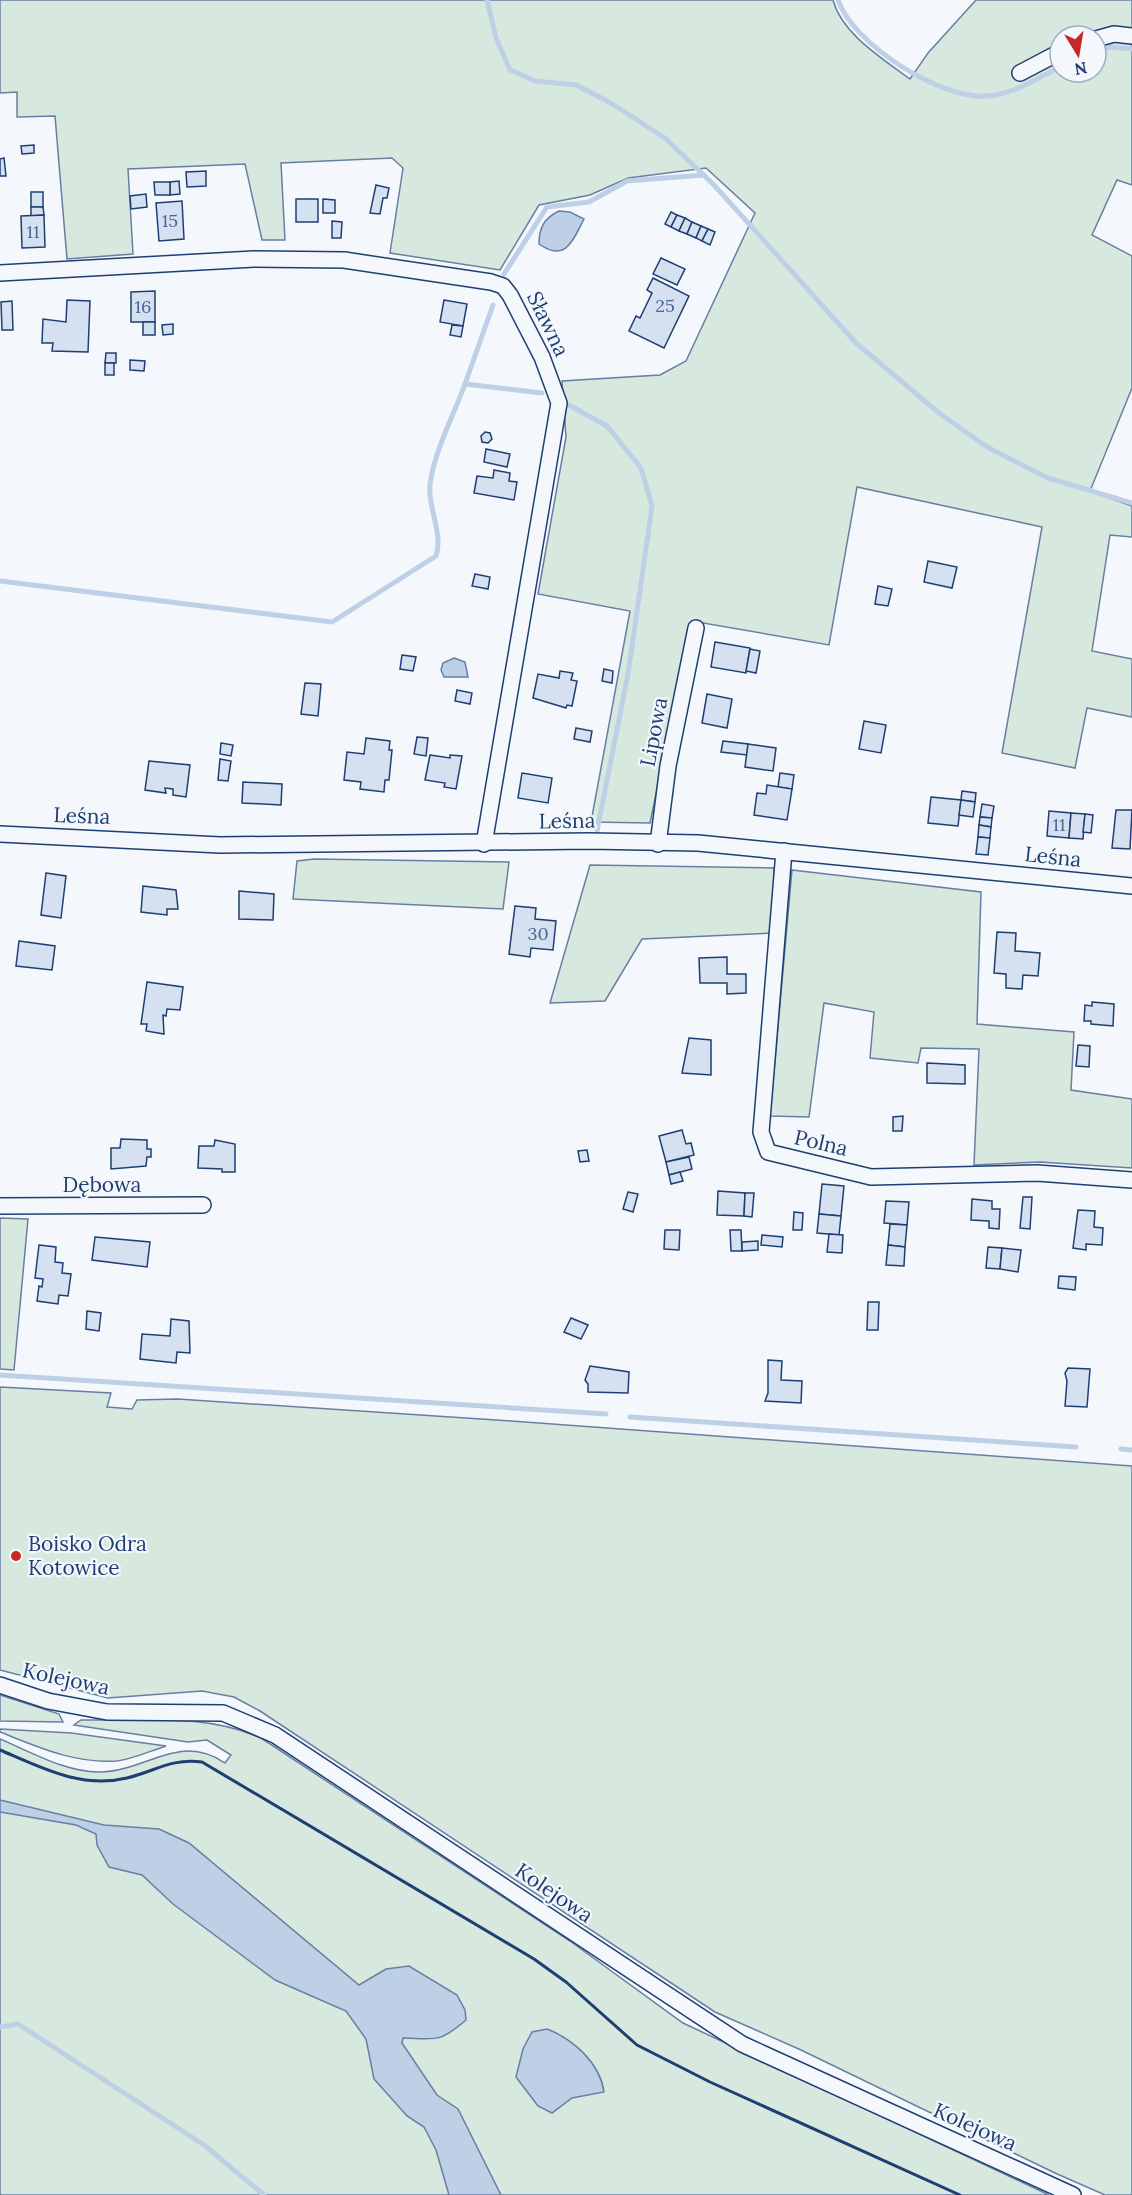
<svg xmlns="http://www.w3.org/2000/svg" width="1132" height="2195" viewBox="0 0 1132 2195" font-family="Lora,serif">
	<style>
		.green { fill: #d7e8df; stroke: #687fa3; stroke-width: 1.5; fill-rule: evenodd }
		.water { fill: #bed0e5; stroke: #687fa3; stroke-width: 1.5 }
		.lines { fill: none; stroke-linecap: round; stroke-linejoin: round }
		.stream { stroke: #bed0e5; stroke-width: 5 }
		.building { fill: #d5e0f0; stroke: #1d3f73; stroke-width: 1.5 }
		.minor-casing { stroke: #1d3f73; stroke-width: 18 }
		.minor { stroke: #f4f7fb; stroke-width: 15 }
		.wall { stroke: #1d3f73; stroke-width: 3 }
		.poi-dot { fill: #c62828; stroke: #f4f7fb; stroke-width: 2 }
		.labels { text-anchor: middle; stroke-width: 4.5; stroke-linejoin: round; paint-order: stroke }
		.number-label { font-size: 18px; fill: #4b6792 }
		.street-label { font-size: 21px; fill: #1d3f73; stroke: #f4f7fb }
		.poi-label { font-size: 21px; fill: #1d3f73; stroke: #f4f7fb; text-anchor: start }
	</style>
	<rect width="100%" height="100%" fill="#f4f7fb"/>
	<g class="green">
		<path d="M 0,0 L 833,0 C 842,34 883,59 910,79 L 928,53 L 976,0 L 1132,0 L 1132,185 L 1117,180 L 1092,235 L 1132,256 L 1132,388 L 1090,491 L 1132,506 L 1132,537 L 1110,535 L 1092,651 L 1132,659 L 1132,717 L 1087,708 L 1075,768 L 1002,753 L 1042,527 L 857,487 L 829,645 L 692,621 L 650,823 L 591,822 L 630,611 L 538,594 L 566,437 L 562,381 L 660,375 L 686,361 L 755,213 L 706,168 L 628,178 L 590,195 L 539,205 L 500,270 L 390,253 L 403,168 L 392,158 L 281,163 L 285,240 L 262,240 L 245,164 L 128,169 L 133,254 L 67,259 L 55,116 L 17,117 L 17,92 L 0,93 ZM 1060,36 L 1096,36 L 1096,72 L 1060,72 Z"/>
		<polygon points="314,859 509,862 503,909 293,899 297,861"/>
		<polygon points="590,865 774,868 773,933 642,939 605,1001 550,1003"/>
		<polygon points="792,870 981,892 977,1024 1074,1032 1071,1090 1132,1099 1132,1168 1040,1162 974,1165 979,1049 921,1048 918,1063 870,1058 874,1012 824,1003 809,1117 770,1116"/>
		<polygon points="0,1218 28,1219 14,1370 0,1369"/>
		<polygon points="0,1387 111,1393 107,1407 132,1409 137,1400 178,1399 496,1420 1132,1466 1132,2195 1105,2195 1055,2173 801,2050 715,2012 260,1711 234,1697 202,1691 108,1698 0,1670"/>
		<polygon points="0,1695 59,1714 63,1722 0,1721"/>
		<path d="M 81,1720 C 140,1721 206,1713 261,1738 L 570,1941 L 683,2023 L 1049,2195 L 0,2195 L 0,1739 C 31,1752 67,1773 101,1772 C 147,1771 179,1732 225,1763 L 231,1755 L 207,1740 L 188,1742 L 74,1725 Z"/>
		<path d="M 0,1729 L 71,1733 L 166,1746 C 150,1751 133,1759 117,1761 C 75,1764 38,1747 0,1732 Z"/>
	</g>
	<g class="water">
		<path d="M 559,211 L 570,212 L 584,219 C 573,240 566,263 539,244 C 539,228 544,218 559,211 Z"/>
		<polygon points="454,658 465,662 468,677 444,677 441,670 443,663"/>
		<path d="M 0,1800 L 104,1825 L 159,1829 L 189,1843 L 359,1985 L 386,1969 L 409,1966 L 457,1995 L 465,2010 L 466,2020 C 439,2043 437,2039 403,2038 L 402,2043 L 437,2095 L 458,2109 L 501,2195 L 449,2195 L 436,2150 L 424,2127 L 407,2116 L 374,2079 L 366,2039 L 346,2011 L 275,1980 L 173,1904 L 142,1875 L 109,1867 L 97,1845 L 96,1834 L 76,1825 L 0,1812 Z"/>
		<path d="M 547,2029 C 573,2039 600,2063 604,2092 L 572,2098 L 552,2113 L 538,2106 L 516,2077 L 523,2049 L 532,2032 Z"/>
	</g>
	<g class="lines">
		<g class="stream">
			<polyline points="487,0 496,38 510,70 535,81 576,85 609,102 665,138 714,185 856,343 939,413 987,447 1048,478 1132,503"/>
			<path d="M 838,0 C 853,44 941,100 987,96 C 1012,95 1038,78 1060,67"/>
			<polyline points="1096,51 1111,47 1132,49"/>
			<polyline points="504,274 547,207 589,202 627,181 704,175"/>
			<polyline points="465,384 493,305"/>
			<polyline points="569,405 607,426 641,468 652,506 628,674 597,831"/>
			<path d="M 0,581 L 332,622 L 436,556 C 444,532 425,504 431,478 C 437,446 454,414 465,384 L 542,393"/>
			<polyline points="0,1375 606,1414"/>
			<polyline points="630,1417 1076,1447"/>
			<polyline points="1121,1449 1132,1450"/>
			<polyline points="0,2027 18,2024 204,2145 264,2195"/>
		</g>
	</g>
	<g class="building">
		<polygon points="34,145 34,153 22,154 21,146"/>
		<polygon points="4,158 6,176 0,176 0,159"/>
		<polygon points="206,171 206,186 187,187 186,172"/>
		<polygon points="179,181 180,194 170,195 170,182"/>
		<polygon points="154,182 170,182 170,195 155,195"/>
		<polygon points="376,185 389,188 387,198 383,198 380,214 370,213"/>
		<rect x="31" y="192" width="12" height="15"/>
		<polygon points="146,194 147,207 131,209 130,196"/>
		<rect x="296" y="199" width="22" height="23"/>
		<polygon points="323,199 335,200 335,213 323,213"/>
		<polygon points="182,201 184,239 159,241 156,203"/>
		<polygon points="31,207 43,207 44,215 31,216"/>
		<polygon points="671,212 677,215 671,227 665,224"/>
		<polygon points="44,215 45,247 22,248 21,216"/>
		<polygon points="677,215 685,218 679,231 671,227"/>
		<polygon points="685,218 692,222 687,234 679,231"/>
		<polygon points="332,221 342,222 341,238 332,238"/>
		<polygon points="692,222 701,226 696,238 687,234"/>
		<polygon points="701,226 708,229 702,241 696,238"/>
		<polygon points="708,229 715,232 710,245 702,241"/>
		<polygon points="661,258 685,269 677,285 653,274"/>
		<polygon points="653,278 689,296 664,348 629,331 636,316 640,318 652,293 647,290"/>
		<polygon points="155,291 155,322 131,322 131,292"/>
		<polygon points="67,300 90,301 88,352 52,351 53,343 42,343 43,319 66,322"/>
		<polygon points="444,300 467,304 463,326 440,322"/>
		<polygon points="12,301 13,330 2,330 1,302"/>
		<rect x="143" y="322" width="12" height="13"/>
		<polygon points="173,324 173,334 163,335 162,325"/>
		<polygon points="452,325 463,326 461,337 450,335"/>
		<polygon points="106,353 116,353 116,363 105,363"/>
		<polygon points="130,360 145,361 144,371 130,370"/>
		<rect x="105" y="363" width="9" height="12"/>
		<polygon points="485,432 490,433 492,439 488,443 482,442 481,436"/>
		<polygon points="486,449 510,454 507,467 484,462"/>
		<polygon points="494,470 510,473 509,481 517,482 514,500 474,493 477,476 493,478"/>
		<polygon points="928,561 957,567 952,588 924,582"/>
		<polygon points="475,574 490,577 488,589 472,586"/>
		<polygon points="878,586 892,589 888,606 875,604"/>
		<polygon points="715,642 750,648 746,673 711,667"/>
		<polygon points="750,649 760,651 756,673 746,671"/>
		<polygon points="402,655 416,657 413,671 400,669"/>
		<polygon points="604,669 613,671 612,683 602,681"/>
		<polygon points="560,671 573,673 571,680 577,681 572,706 567,705 566,708 533,698 538,674 559,678"/>
		<polygon points="305,683 321,684 318,716 301,714"/>
		<polygon points="457,690 472,693 470,704 455,701"/>
		<polygon points="707,694 732,699 727,728 702,723"/>
		<polygon points="864,721 886,725 881,753 859,749"/>
		<polygon points="576,728 592,731 590,742 574,739"/>
		<polygon points="417,737 428,738 426,756 414,754"/>
		<polygon points="366,738 390,741 389,750 392,750 389,780 385,780 384,792 360,789 361,782 344,780 347,752 364,754"/>
		<polygon points="723,741 748,744 747,755 721,752"/>
		<polygon points="221,743 233,745 231,756 220,754"/>
		<polygon points="748,744 776,748 773,771 745,767"/>
		<polygon points="430,755 450,758 450,755 462,756 456,789 444,787 445,783 425,780"/>
		<polygon points="220,759 231,761 228,781 218,780"/>
		<polygon points="149,761 190,765 186,797 173,795 173,789 165,788 166,793 145,790"/>
		<polygon points="522,773 552,778 548,803 518,798"/>
		<polygon points="780,773 794,775 792,789 778,787"/>
		<polygon points="243,782 282,784 281,805 242,803"/>
		<polygon points="767,785 792,789 787,820 754,815 757,793 766,794"/>
		<polygon points="962,791 976,793 975,802 961,800"/>
		<polygon points="931,797 961,800 958,826 928,823"/>
		<polygon points="961,800 975,802 973,817 959,815"/>
		<polygon points="982,804 994,806 992,818 980,817"/>
		<polygon points="1116,810 1132,810 1130,849 1112,848"/>
		<polygon points="1049,811 1071,813 1069,838 1047,836"/>
		<polygon points="1071,813 1085,814 1083,839 1069,838"/>
		<polygon points="1085,814 1093,815 1091,833 1083,832"/>
		<polygon points="980,817 992,818 991,827 979,825"/>
		<polygon points="979,825 991,827 990,838 978,837"/>
		<polygon points="978,837 990,838 988,855 976,854"/>
		<polygon points="46,873 66,876 61,918 41,915"/>
		<polygon points="143,886 176,890 178,909 167,909 167,915 141,912"/>
		<polygon points="239,891 274,894 273,920 239,919"/>
		<polygon points="515,906 536,908 535,919 556,921 553,950 531,948 530,957 509,954"/>
		<polygon points="997,932 1016,933 1015,951 1040,953 1038,976 1023,975 1022,989 1006,988 1006,974 994,973"/>
		<polygon points="19,941 55,946 52,970 16,966"/>
		<polygon points="727,957 727,974 746,974 746,993 727,994 727,983 700,983 699,958"/>
		<polygon points="147,982 183,987 180,1010 167,1009 166,1016 163,1015 164,1034 146,1031 147,1024 141,1024"/>
		<polygon points="1092,1002 1114,1004 1113,1026 1091,1024 1091,1021 1084,1021 1085,1005 1092,1006"/>
		<polygon points="689,1038 711,1040 711,1075 682,1073"/>
		<polygon points="1078,1045 1090,1046 1089,1067 1076,1066"/>
		<polygon points="927,1063 965,1065 965,1084 927,1083"/>
		<polygon points="903,1116 902,1131 893,1131 893,1117"/>
		<polygon points="682,1130 686,1144 691,1143 694,1155 666,1162 659,1136"/>
		<polygon points="121,1139 147,1140 147,1149 151,1149 151,1157 147,1157 146,1166 111,1169 111,1148 120,1148"/>
		<polygon points="215,1140 235,1144 235,1172 222,1172 222,1169 198,1168 199,1146 214,1146"/>
		<polygon points="587,1150 589,1161 580,1162 578,1151"/>
		<polygon points="689,1157 692,1169 669,1175 666,1162"/>
		<polygon points="680,1172 683,1181 671,1184 669,1175"/>
		<polygon points="822,1184 844,1186 841,1216 819,1214"/>
		<polygon points="718,1191 745,1193 744,1216 717,1215"/>
		<polygon points="628,1192 638,1194 633,1212 623,1209"/>
		<polygon points="745,1193 754,1193 752,1217 744,1216"/>
		<polygon points="1023,1197 1032,1197 1030,1229 1020,1228"/>
		<polygon points="972,1199 992,1201 992,1209 1000,1209 999,1229 989,1228 989,1221 971,1220"/>
		<polygon points="886,1201 909,1202 907,1225 884,1223"/>
		<polygon points="1078,1210 1095,1211 1094,1227 1103,1228 1102,1245 1086,1244 1086,1250 1073,1248"/>
		<polygon points="794,1212 803,1213 802,1230 793,1230"/>
		<polygon points="819,1214 841,1216 839,1235 817,1233"/>
		<polygon points="890,1224 907,1225 905,1247 888,1245"/>
		<polygon points="665,1230 680,1230 679,1250 664,1249"/>
		<polygon points="730,1230 741,1230 742,1251 731,1251"/>
		<polygon points="829,1234 843,1235 842,1253 827,1252"/>
		<polygon points="762,1235 783,1237 782,1247 761,1245"/>
		<polygon points="95,1237 150,1242 147,1267 92,1260"/>
		<polygon points="758,1241 758,1250 742,1251 742,1242"/>
		<polygon points="39,1245 56,1247 55,1262 63,1263 62,1273 71,1274 68,1296 59,1295 58,1304 37,1301 39,1286 42,1287 43,1279 35,1278"/>
		<polygon points="888,1245 905,1247 904,1266 886,1265"/>
		<polygon points="988,1247 1002,1248 1000,1269 986,1268"/>
		<polygon points="1002,1248 1021,1250 1018,1272 1000,1269"/>
		<polygon points="1059,1276 1076,1277 1075,1290 1058,1288"/>
		<polygon points="868,1302 879,1302 878,1330 867,1330"/>
		<polygon points="87,1311 101,1313 99,1331 86,1329"/>
		<polygon points="571,1318 588,1325 581,1339 564,1332"/>
		<polygon points="171,1319 189,1321 190,1353 177,1352 176,1363 140,1359 142,1334 170,1336"/>
		<polygon points="768,1360 782,1361 781,1380 802,1381 801,1403 765,1401 768,1393"/>
		<polygon points="590,1366 629,1372 628,1393 588,1392 588,1384 585,1380"/>
		<polygon points="1068,1368 1090,1369 1087,1407 1065,1406 1067,1381 1065,1373"/>
	</g>
	<g class="lines">
		<defs>
			<g id="minor">
				<polyline points="1096,39 1114,34 1132,36"/>
				<polyline points="1020,73 1060,52"/>
				<polyline points="0,273 254,259 344,260 491,282 503,286 510,295 542,357 559,403 484,844"/>
				<polyline points="0,834 220,845 589,841 698,843 1132,886"/>
				<polyline points="658,844 668,766 696,628"/>
				<polyline points="784,851 761,1132 768,1152 871,1177 1037,1173 1132,1180"/>
				<polyline points="0,1206 203,1205"/>
				<polyline points="0,1685 48,1701 107,1712 223,1713 275,1735 742,2044 1073,2195"/>
			</g>
		</defs>
		<use href="#minor" class="minor-casing"/>
		<use href="#minor" class="minor"/>
		<path class="wall" d="M 0,1750 C 42,1768 81,1789 127,1778 C 156,1771 171,1758 202,1762 L 534,1959 L 566,1982 L 637,2045 L 710,2082 L 960,2195"/>
	</g>
	<circle class="poi-dot" cx="16" cy="1556" r="6"/>
	<g class="labels">
		<g class="number-label">
			<text x="170" y="227">15</text>
			<text x="33" y="238">11</text>
			<text x="665" y="312">25</text>
			<text x="143" y="313">16</text>
			<text x="1059" y="831">11</text>
			<text x="538" y="940">30</text>
		</g>
		<g class="street-label">
			<text transform="translate(548 324) rotate(64)" y="7">Sławna</text>
			<text transform="translate(654 732) rotate(-79)" y="7">Lipowa</text>
			<text transform="translate(82 816) rotate(2)" y="7">Leśna</text>
			<text transform="translate(567 821) rotate(-1)" y="7">Leśna</text>
			<text transform="translate(1053 857) rotate(6)" y="7">Leśna</text>
			<text transform="translate(821 1143) rotate(13)" y="7">Polna</text>
			<text x="102" y="1192">Dębowa</text>
			<text transform="translate(66 1679) rotate(12)" y="7">Kolejowa</text>
			<text transform="translate(554 1893) rotate(34)" y="7">Kolejowa</text>
			<text transform="translate(975 2127) rotate(24)" y="7">Kolejowa</text>
		</g>
		<g class="poi-label">
			<text x="28" y="1551">Boisko Odra<tspan x="28" dy="24">Kotowice</tspan></text>
		</g>
	</g>
	<g transform="translate(1078 54) rotate(169)"><circle r="28" fill="#f4f7fb" stroke="#9eadc5" stroke-width="1.5"/>
	<path d="M0-4.5L10 22L0 15L-10 22Z" fill="#c62828"/>
	<text y="-9" font-size="16" font-weight="bold" text-anchor="middle" fill="#1d3f73">N</text>
	</g>
</svg>
